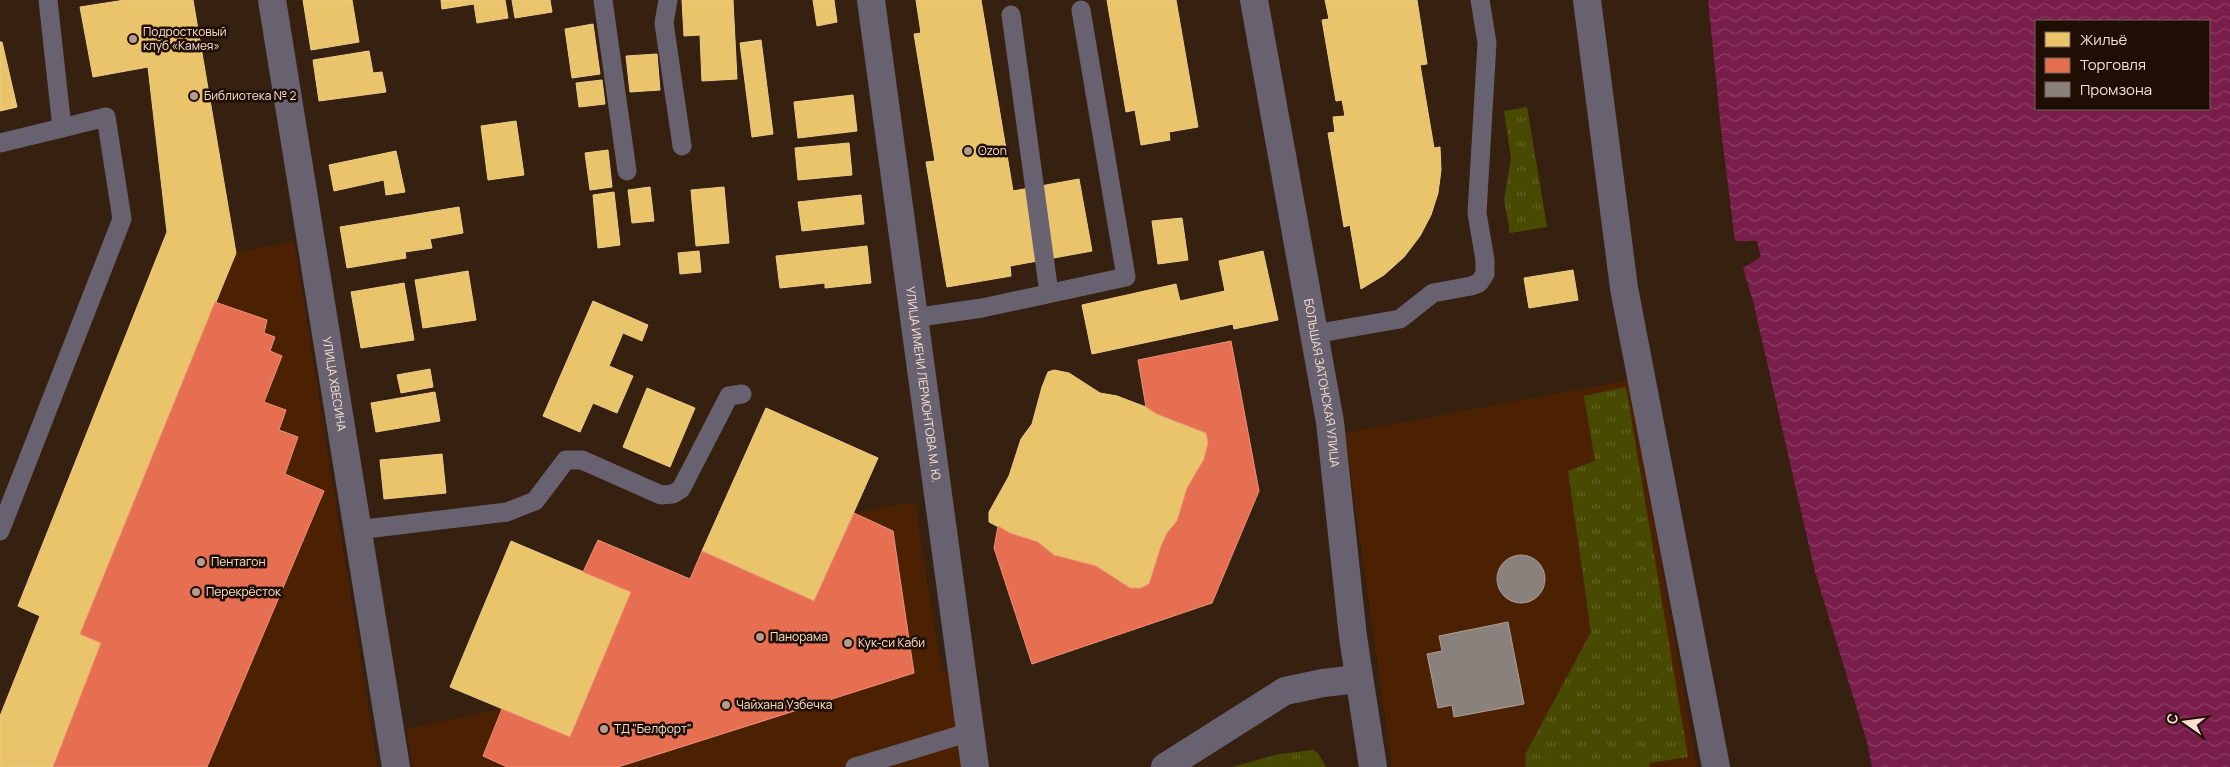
<svg xmlns="http://www.w3.org/2000/svg" width="2230" height="767" viewBox="0 0 2230 767" font-family="Manrope,sans-serif">
	<style>
		.built { fill: #4b2102 }
		.grass { fill: url(#grass-tufts) }
		.water { fill: url(#water-waves); fill-rule: evenodd }
		.homes { fill: #e9c46a; stroke: #eecc89 }
		.shops { fill: #e76f51; stroke: #ed9177 }
		.industry { fill: #8a817c; stroke: #ac9e95 }
		.lines { fill: none; stroke-linecap: round; stroke-linejoin: round }
		.service { stroke: #68616f; stroke-width: 19 }
		.minor { stroke: #68616f; stroke-width: 28 }
		.tertiary { stroke: #68616f; stroke-width: 28 }
		.poi-dot { fill: #b59d8d; stroke: #1f0e04; stroke-width: 2 }
		.labels { text-anchor: middle; stroke-width: 5; stroke-linejoin: round; paint-order: stroke }
		.poi-label { font-size: 12px; fill: #fae0d0; stroke: #1f0e04; text-anchor: start }
		.street-label { font-size: 12px; fill: #fae0d0; stroke: #1f0e04 }
	</style>
	<defs>
		<pattern id="grass-tufts" width="24" height="20" patternUnits="userSpaceOnUse" patternTransform="scale(1.25)"><rect width="24" height="20" fill="#494a02"/><path d="M3 7l-1-3M5 7V3M7 7l1-3M15 17l-1-3M17 17v-4M19 17l1-3" fill="none" stroke="#646426"/></pattern>
		<pattern id="water-waves" width="16" height="10" patternUnits="userSpaceOnUse" patternTransform="scale(1.25)"><rect width="16" height="10" fill="#791d4b"/><path d="M0 5q4-4 8 0t8 0" fill="none" stroke="#8d3e64"/></pattern>
	</defs>
	<rect width="100%" height="100%" fill="#362010"/>
	<g class="built">
		<polygon points="294,241 378,767 53,767 215,302 236,253"/>
		<polygon points="1629,380 1697,767 1392,767 1345,433"/>
		<polygon points="915,502 941,668 950,676 962,767 413,767 406,729 502,709 583,572 598,540 690,579 702,551 814,601 854,513"/>
	</g>
	<g class="grass">
		<polygon points="1527,107 1547,227 1510,233 1504,200 1511,158 1504,111"/>
		<polygon points="1626,387 1688,757 1650,763 1650,767 1526,767 1525,755 1591,632 1568,471 1595,461 1584,396"/>
		<polygon points="1313,750 1318,753 1326,767 1232,767 1279,754"/>
	</g>
	<path class="water" d="M 1708,0 L 2230,0 L 2230,767 L 1872,767 L 1867,742 L 1815,572 L 1753,301 L 1743,268 L 1761,257 L 1757,241 L 1735,241 L 1721,129 ZM 2036,21 L 2209,21 L 2209,109 L 2036,109 Z"/>
	<g class="homes">
		<polygon points="125,0 193,0 236,253 80,634 101,643 53,767 0,767 0,716 40,616 18,606 167,232 148,67 93,77 80,7"/>
		<polygon points="303,0 352,0 359,42 311,50"/>
		<polygon points="441,0 505,0 508,18 477,23 474,4 442,9"/>
		<polygon points="512,0 550,0 552,12 515,18"/>
		<polygon points="682,0 733,0 737,79 702,81 700,35 684,36"/>
		<polygon points="813,0 834,0 837,22 817,26"/>
		<polygon points="916,0 981,0 1013,191 1079,179 1092,251 1010,266 1011,276 947,287 926,162 935,161 914,34 921,33"/>
		<polygon points="1107,0 1176,0 1198,127 1169,132 1170,140 1141,145 1135,110 1126,112"/>
		<polygon points="1325,0 1417,0 1427,64 1420,65 1434,148 1440,147 1441,170 1438,193 1431,215 1420,236 1404,257 1384,275 1361,289 1350,225 1344,227 1328,133 1335,132 1333,117 1345,116 1342,100 1336,101 1322,20 1329,19"/>
		<polygon points="593,24 600,74 572,78 565,29"/>
		<polygon points="761,40 773,134 752,137 740,43"/>
		<polygon points="0,42 2,42 17,107 0,111"/>
		<polygon points="369,51 373,73 382,72 386,92 319,101 313,60"/>
		<polygon points="657,54 660,90 630,92 626,56"/>
		<polygon points="602,80 605,104 579,107 576,83"/>
		<polygon points="853,95 857,131 798,138 794,102"/>
		<polygon points="516,121 524,175 488,180 481,126"/>
		<polygon points="849,143 852,175 798,180 795,148"/>
		<polygon points="608,150 612,187 590,190 585,153"/>
		<polygon points="396,151 405,192 386,195 384,180 334,191 329,165"/>
		<polygon points="650,187 654,221 632,223 628,190"/>
		<polygon points="724,187 729,243 696,246 691,190"/>
		<polygon points="614,192 620,245 598,248 593,195"/>
		<polygon points="861,195 864,224 802,231 798,202"/>
		<polygon points="459,207 463,233 430,239 432,248 405,252 406,258 347,268 340,227"/>
		<polygon points="1182,218 1188,260 1158,264 1152,221"/>
		<polygon points="867,246 871,283 825,288 825,283 780,288 776,256"/>
		<polygon points="699,251 701,272 680,274 678,253"/>
		<polygon points="1263,251 1278,320 1234,329 1233,324 1092,354 1082,305 1176,284 1180,301 1225,291 1219,261"/>
		<polygon points="1573,270 1578,300 1529,308 1524,278"/>
		<polygon points="468,271 476,320 423,328 415,280"/>
		<polygon points="404,283 414,340 361,348 351,292"/>
		<polygon points="593,301 648,325 642,341 623,333 609,366 633,376 617,413 593,403 580,432 543,416"/>
		<polygon points="430,369 433,387 401,393 397,375"/>
		<polygon points="1054,370 1069,373 1100,393 1117,396 1146,407 1157,414 1206,433 1208,443 1204,459 1187,488 1177,521 1167,533 1161,546 1149,584 1141,588 1130,588 1096,566 1054,555 1038,542 1010,533 989,522 989,512 1009,476 1021,439 1032,424 1042,387 1048,372"/>
		<polygon points="647,388 695,408 670,467 623,447"/>
		<polygon points="435,392 440,421 376,432 371,403"/>
		<polygon points="766,408 878,458 814,601 702,551"/>
		<polygon points="442,454 446,493 384,499 380,460"/>
		<polygon points="511,541 631,592 570,737 450,687"/>
	</g>
	<g class="shops">
		<polygon points="215,302 267,320 264,333 275,337 270,351 282,356 264,402 286,410 279,430 298,437 285,474 324,491 207,767 53,767 101,643 80,634"/>
		<polygon points="1231,341 1259,491 1212,603 1032,664 994,548 998,526 1010,533 1038,542 1054,555 1096,566 1130,588 1141,588 1149,584 1161,546 1167,533 1177,521 1187,488 1204,459 1208,443 1206,433 1157,414 1146,407 1138,360"/>
		<polygon points="854,513 893,531 914,673 618,767 507,767 483,756 502,709 570,737 631,592 583,572 598,540 690,579 702,551 814,601"/>
	</g>
	<g class="industry">
		<circle cx="1521" cy="579" r="24"/>
		<polygon points="1508,622 1524,704 1454,717 1452,705 1438,708 1427,654 1442,651 1439,636"/>
	</g>
	<g class="lines">
		<g class="service">
			<polyline points="603,0 627,171"/>
			<polyline points="668,0 664,23 682,146"/>
			<polyline points="1011,15 1049,293"/>
			<polyline points="0,143 62,128"/>
			<polyline points="913,318 982,308 1126,277 1081,10"/>
			<polyline points="1314,334 1400,319 1433,293 1471,286 1479,283 1485,274 1485,260 1477,213 1487,43 1480,0"/>
			<polyline points="357,530 507,512 535,501 566,460 582,460 661,495 673,494 681,489 729,396 742,394"/>
			<polyline points="0,531 122,219 106,117 62,128 48,0"/>
			<polyline points="855,767 970,732"/>
		</g>
		<g class="minor">
			<path id="s1" d="M 272,0 L 396,767"/>
			<path id="s2" d="M 871,0 L 975,767"/>
			<polyline points="1587,0 1624,288 1716,767"/>
		</g>
		<g class="tertiary">
			<path id="s3" d="M 1254,0 L 1330,422 L 1353,637 L 1373,767"/>
			<polyline points="1165,767 1285,691 1323,683 1358,679"/>
		</g>
	</g>
	<g class="poi-dot">
		<circle cx="133" cy="39" r="5"/>
		<circle cx="194" cy="96" r="5"/>
		<circle cx="968" cy="151" r="5"/>
		<circle cx="201" cy="562" r="5"/>
		<circle cx="196" cy="592" r="5"/>
		<circle cx="760" cy="637" r="5"/>
		<circle cx="848" cy="643" r="5"/>
		<circle cx="726" cy="705" r="5"/>
		<circle cx="604" cy="729" r="5"/>
	</g>
	<g class="labels">
		<g class="poi-label">
			<text x="143" y="36">Подростковый<tspan x="143" dy="14">клуб «Камея»</tspan></text>
			<text x="204" y="100">Библиотека № 2</text>
			<text x="978" y="155">Ozon</text>
			<text x="211" y="566">Пентагон</text>
			<text x="206" y="596">Перекрёсток</text>
			<text x="770" y="641">Панорама</text>
			<text x="858" y="647">Кук-си Каби</text>
			<text x="736" y="709">Чайхана Узбечка</text>
			<text x="614" y="733">ТД "Белфорт"</text>
		</g>
		<g class="street-label">
			<text dy="4" stroke="none"><textPath href="#s3" startOffset="389">БОЛЬШАЯ ЗАТОНСКАЯ УЛИЦА</textPath></text>
			<text dy="4" stroke="none"><textPath href="#s1" startOffset="389">УЛИЦА ХВЕСИНА</textPath></text>
			<text dy="4" stroke="none"><textPath href="#s2" startOffset="388">УЛИЦА ИМЕНИ ЛЕРМОНТОВА М. Ю.</textPath></text>
		</g>
	</g>
	<rect x="2035" y="20" width="175" height="90" fill="#1f0e04" stroke="#776256"/>
	<rect x="2045" y="32" width="25" height="15" fill="#e9c46a" stroke="#776256"/>
	<text x="2080" y="45" font-size="15" fill="#fae0d0">Жильё</text>
	<rect x="2045" y="58" width="25" height="15" fill="#e76f51" stroke="#776256"/>
	<text x="2080" y="70" font-size="15" fill="#fae0d0">Торговля</text>
	<rect x="2045" y="82" width="25" height="15" fill="#8a817c" stroke="#776256"/>
	<text x="2080" y="95" font-size="15" fill="#fae0d0">Промзона</text>
	<g transform="translate(2185 722) rotate(284)" stroke="#1f0e04" stroke-width="4" paint-order="stroke">
	<path d="M0-4L9 19L0 12L-9 19Z" fill="#fae0d0"/>
	<text y="-8" font-size="14" font-weight="bold" text-anchor="middle" fill="#fae0d0">С</text>
	</g>
</svg>
